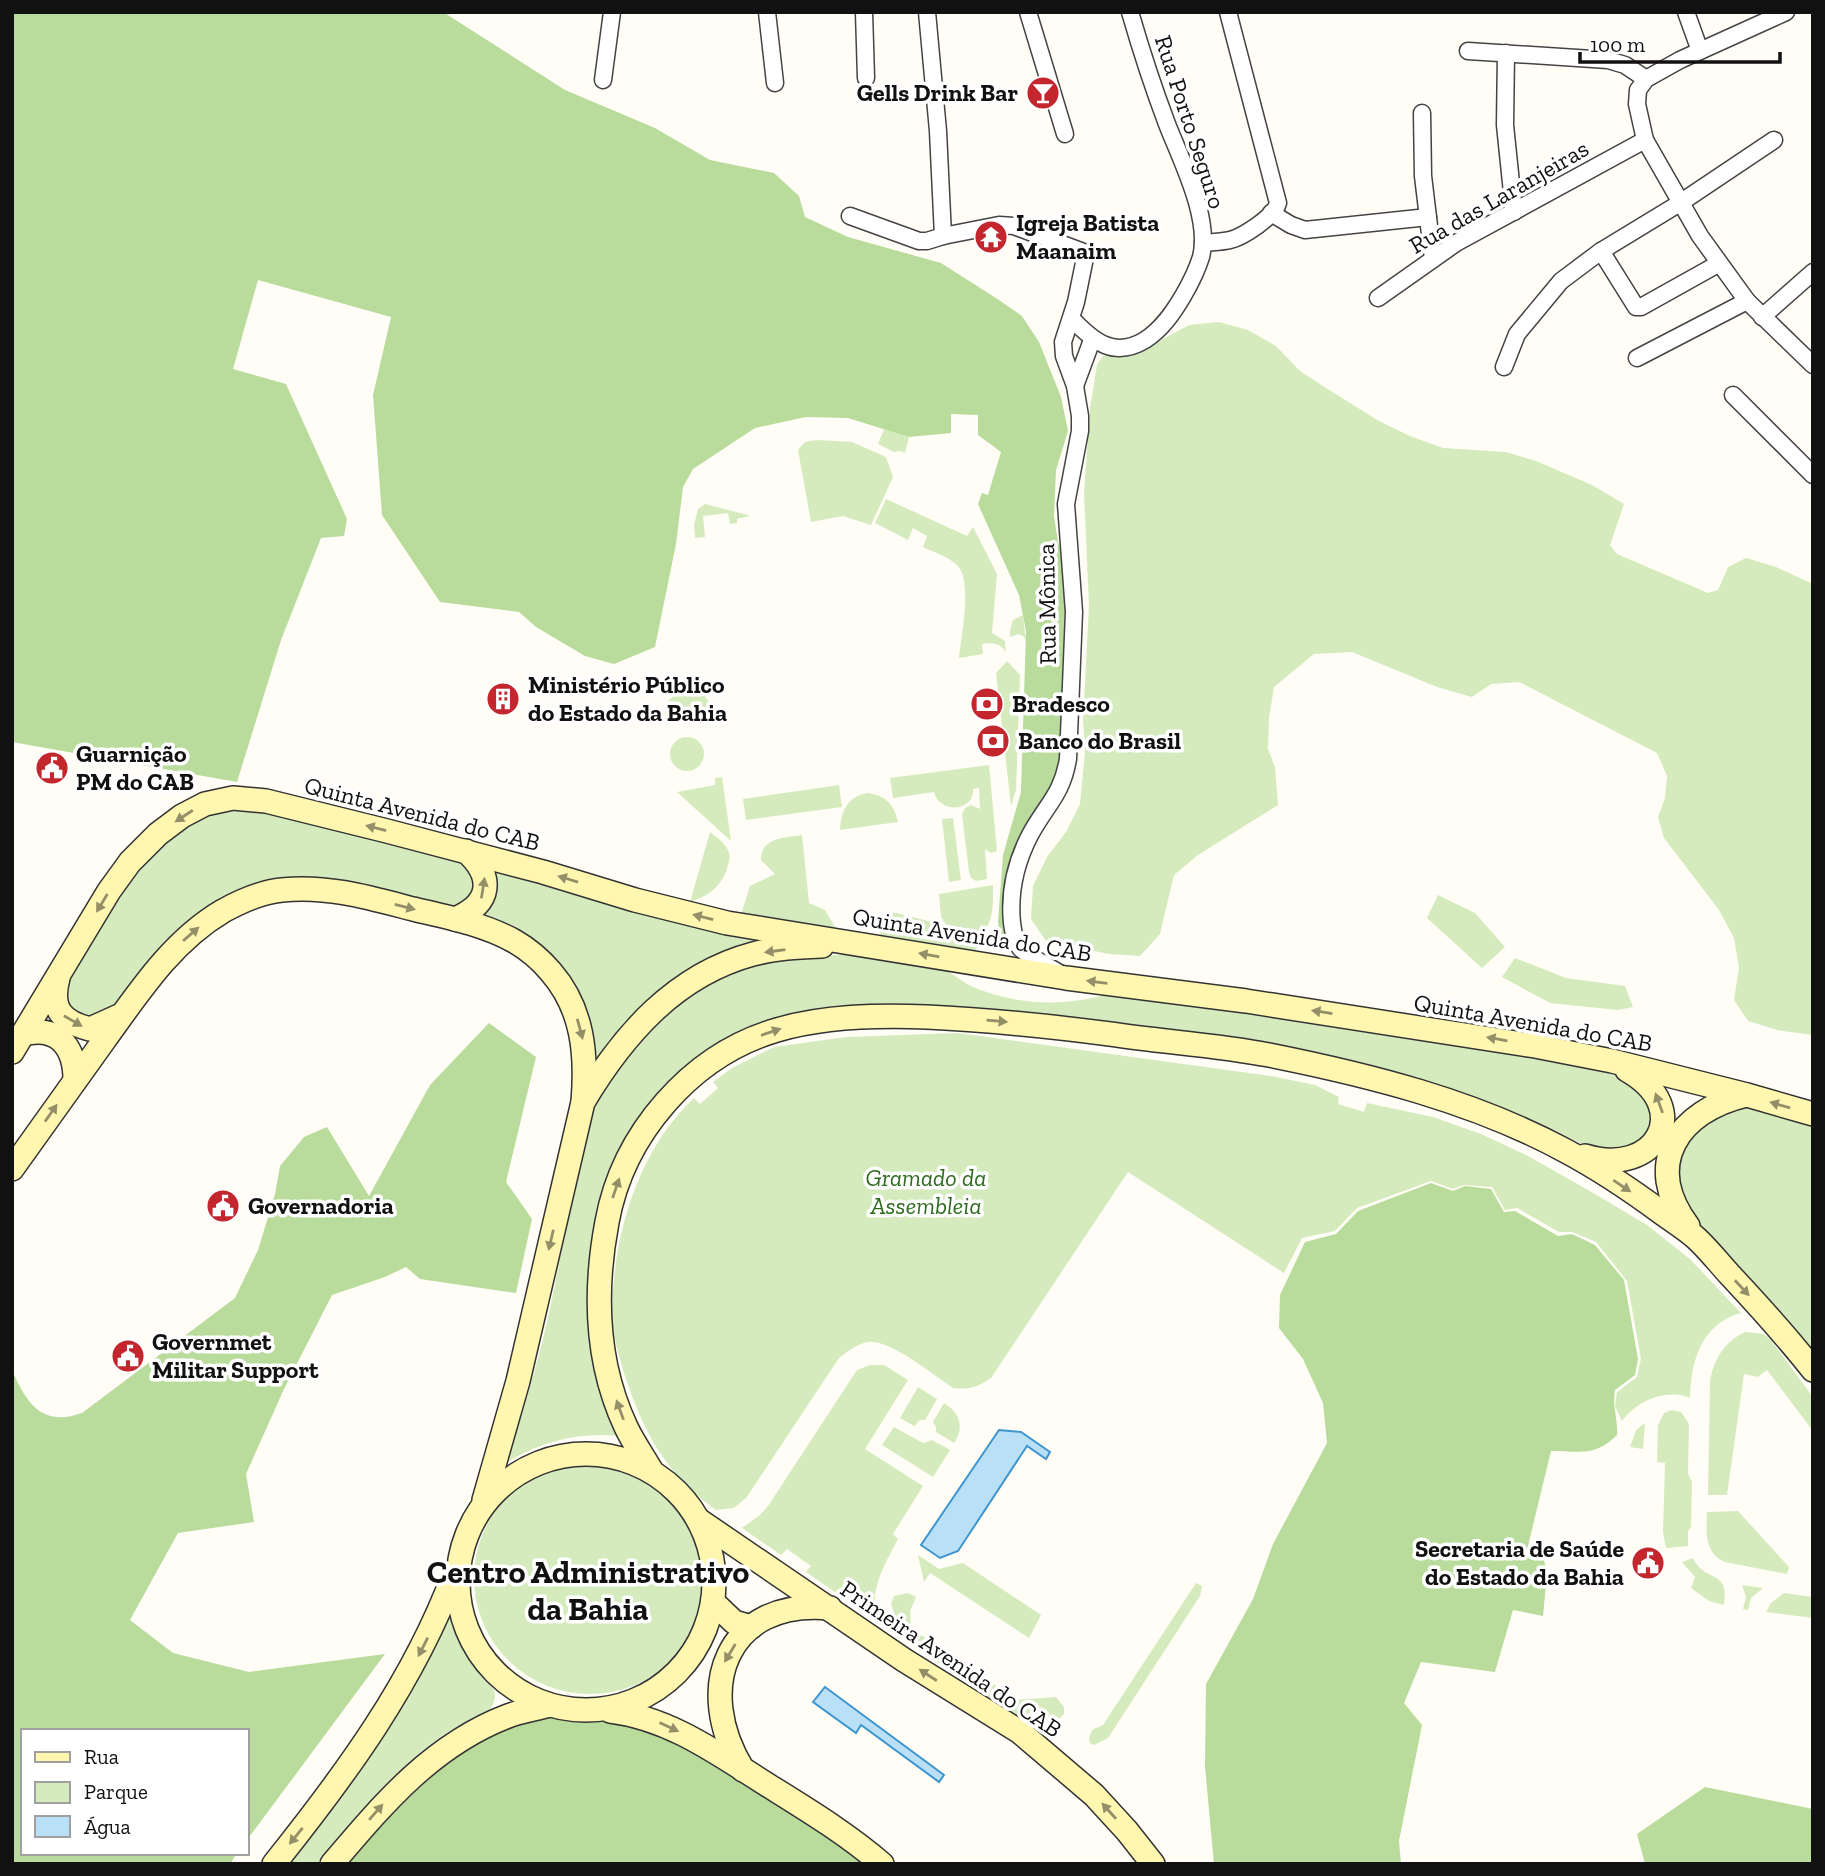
<svg xmlns="http://www.w3.org/2000/svg" width="1825" height="1876" viewBox="0 0 1825 1876" font-family="'Zilla Slab',serif">
	<style>
		.green { fill: #d5ebbd }
		.forest { fill: #b9dc9c }
		.water { fill: #b9e0f7; stroke: #3f96cf; stroke-width: 2 }
		.lines { fill: none; stroke-linecap: round; stroke-linejoin: round }
		.stream { stroke: #3f96cf; stroke-width: 4.5 }
		.minor-casing { stroke: #444; stroke-width: 19 }
		.secondary-casing { stroke: #333; stroke-width: 26 }
		.minor { stroke: #fff; stroke-width: 16 }
		.secondary { stroke: #fff6b0; stroke-width: 23 }
		.oneway { fill: #948f68 }
		.labels { text-anchor: middle; stroke-width: 7; stroke-linejoin: round; paint-order: stroke }
		.poi-label { font-size: 24px; font-weight: bold; fill: #111; stroke: #fff; text-anchor: start }
		.street-label { font-size: 24px; fill: #111; stroke: #fff }
		.park-label { font-size: 24px; font-style: italic; fill: #2f6b1f; stroke: #fff }
		.district-label { font-size: 32px; font-weight: bold; fill: #111; stroke: #fff }
	</style>
	<rect width="100%" height="100%" fill="#fffdf5"/>
	<g class="green">
		<polygon points="1219,322 1248,330 1276,346 1300,371 1326,388 1379,421 1410,436 1443,448 1506,452 1536,461 1592,485 1624,504 1610,545 1617,554 1708,593 1718,590 1728,567 1746,558 1776,567 1813,584 1813,1035 1777,1030 1748,1021 1734,1000 1739,968 1734,938 1719,910 1664,838 1658,817 1665,798 1667,776 1657,753 1519,682 1491,684 1472,697 1437,687 1352,652 1314,654 1274,687 1269,718 1268,749 1275,767 1278,805 1198,855 1174,875 1160,934 1140,956 1109,954 1046,941 1031,919 1033,886 1047,857 1066,832 1080,804 1085,751 1083,720 1089,606 1084,494 1090,408 1097,365 1103,356 1134,355 1189,325"/>
		<polygon points="884,429 909,437 905,453 900,451 894,452 878,444"/>
		<polygon points="817,440 852,442 886,457 893,477 871,525 843,516 811,522 798,450 805,442"/>
		<path d="M 886,499 L 967,536 L 973,527 L 997,574 L 992,633 L 1005,641 L 1006,653 C 1002,643 992,642 982,644 L 983,654 L 959,658 C 961,637 973,580 957,565 C 949,557 933,552 923,547 L 927,536 L 913,528 L 908,540 L 875,523 Z"/>
		<polygon points="705,504 748,515 750,516 737,519 737,523 730,524 728,513 703,516 705,537 695,538 694,525 698,509"/>
		<polygon points="1023,615 1026,642 1024,637 1019,634 1010,637 1010,630 1013,620"/>
		<polygon points="1007,661 1020,675 1016,790 1011,806 996,673"/>
		<path d="M 700,690 L 711,705 L 714,724 L 707,725 L 706,719 L 666,725 C 662,695 674,693 700,690 Z"/>
		<circle cx="687" cy="754" r="17"/>
		<path d="M 989,765 L 997,851 L 991,853 L 985,849 L 987,879 L 976,881 L 971,878 L 969,872 L 962,814 L 965,808 L 971,805 L 980,809 L 979,788 L 973,789 C 975,812 939,814 934,792 L 893,798 L 890,778 Z"/>
		<polygon points="722,777 731,841 677,792 715,785 715,778"/>
		<polygon points="839,785 842,807 746,820 743,799"/>
		<path d="M 867,793 C 885,795 894,804 898,822 L 840,830 C 841,811 847,797 867,793 Z"/>
		<path d="M 240,809 L 257,809 L 461,861 C 479,876 479,901 453,907 L 327,881 L 222,899 L 206,907 L 178,929 L 165,942 L 114,1010 L 96,1022 L 71,1013 L 65,995 L 70,980 L 143,860 L 193,821 L 207,816 Z"/>
		<polygon points="953,818 961,880 949,882 942,819"/>
		<path d="M 710,832 C 716,837 727,844 729,853 C 731,858 728,864 727,869 C 720,888 708,896 690,902 Z"/>
		<path d="M 802,835 L 809,903 L 825,910 L 839,934 L 738,924 L 750,886 L 775,874 L 761,860 C 761,837 784,838 802,835 Z"/>
		<path d="M 491,871 L 759,939 C 697,952 635,1011 596,1059 L 590,1026 L 511,928 L 481,913 Z"/>
		<path d="M 993,885 C 993,902 995,929 976,935 L 980,944 L 972,955 L 885,947 L 877,926 L 882,914 L 897,913 L 947,926 L 941,917 L 939,894 Z"/>
		<polygon points="1438,895 1475,913 1505,947 1482,968 1427,918"/>
		<path d="M 854,955 C 880,958 909,958 934,965 C 946,968 959,980 971,986 C 1017,1006 1065,1007 1112,993 L 1577,1065 L 1635,1081 L 1651,1096 L 1652,1132 L 1628,1152 L 1591,1148 L 1513,1112 L 1409,1075 L 1305,1052 L 953,1007 L 709,1050 L 659,1092 L 632,1127 L 611,1167 L 597,1211 L 588,1277 L 588,1322 L 595,1368 L 620,1436 C 578,1432 542,1441 506,1463 C 524,1409 541,1354 552,1299 C 563,1247 569,1193 583,1142 C 607,1053 688,976 780,959 C 804,955 829,955 854,955 Z"/>
		<polygon points="1515,958 1566,978 1625,986 1633,1007 1618,1010 1550,1003 1502,977"/>
		<path d="M 958,1033 L 1271,1076 L 1315,1085 L 1339,1097 L 1338,1104 L 1364,1112 L 1367,1103 L 1433,1117 L 1481,1134 L 1530,1157 L 1595,1194 L 1647,1225 L 1690,1259 L 1741,1313 C 1701,1324 1691,1361 1690,1398 C 1666,1388 1637,1401 1622,1421 L 1615,1406 L 1617,1392 L 1637,1377 L 1641,1359 L 1627,1281 L 1596,1242 L 1572,1232 L 1559,1232 L 1517,1208 L 1505,1210 L 1492,1187 L 1464,1185 L 1453,1189 L 1431,1181 L 1357,1208 L 1335,1231 L 1302,1238 L 1284,1273 L 1128,1172 L 991,1378 C 978,1387 968,1390 953,1388 C 933,1375 890,1339 868,1342 C 857,1344 847,1352 839,1358 L 746,1498 L 734,1508 L 716,1510 C 664,1473 642,1429 623,1370 C 618,1352 612,1331 611,1312 C 610,1302 613,1291 614,1280 C 620,1214 645,1144 694,1098 L 700,1104 L 718,1088 L 713,1082 L 732,1068 L 774,1047 L 846,1037 Z"/>
		<polygon points="1742,1108 1759,1110 1813,1127 1813,1352 1697,1226 1679,1198 1679,1155 1705,1117"/>
		<path d="M 1745,1332 L 1764,1334 L 1770,1339 L 1813,1397 L 1813,1431 L 1767,1370 L 1758,1377 L 1744,1374 L 1727,1495 L 1708,1495 L 1710,1380 C 1715,1358 1724,1342 1745,1332 Z"/>
		<path d="M 870,1365 L 884,1365 L 908,1380 L 865,1449 L 923,1486 L 893,1534 L 898,1539 C 884,1566 869,1589 877,1621 L 806,1572 L 811,1566 L 787,1549 L 781,1555 L 742,1528 L 760,1515 L 768,1506 L 857,1370 Z"/>
		<polygon points="918,1387 937,1399 925,1420 920,1420 914,1426 900,1418"/>
		<path d="M 944,1403 C 960,1413 965,1428 954,1443 L 936,1432 L 936,1427 L 933,1422 Z"/>
		<polygon points="1671,1410 1681,1412 1689,1424 1688,1474 1692,1482 1691,1527 1688,1531 1688,1546 1666,1548 1663,1532 1665,1463 1657,1462 1658,1425 1664,1413"/>
		<polygon points="1645,1423 1643,1449 1630,1447 1636,1430"/>
		<polygon points="894,1427 923,1443 932,1440 950,1450 933,1477 882,1445"/>
		<circle cx="590" cy="1578" r="116"/>
		<path d="M 1738,1511 L 1789,1567 L 1787,1574 L 1725,1562 C 1704,1553 1706,1532 1707,1512 Z"/>
		<polygon points="918,1555 939,1569 963,1563 1041,1615 1029,1638 930,1573 924,1582"/>
		<path d="M 1693,1558 C 1705,1584 1730,1568 1724,1605 L 1709,1601 L 1691,1588 L 1695,1577 L 1682,1562 Z"/>
		<polygon points="1196,1583 1202,1586 1200,1596 1108,1738 1094,1745 1090,1743 1089,1738 1092,1730 1103,1725"/>
		<polygon points="1742,1585 1763,1588 1751,1598 1748,1610 1743,1609 1746,1597"/>
		<polygon points="908,1593 916,1597 910,1611 911,1628 1017,1700 1056,1697 1064,1707 1064,1714 1055,1723 1038,1723 1020,1718 906,1641 901,1633 891,1604 894,1596"/>
		<polygon points="1784,1593 1813,1597 1813,1618 1766,1612 1771,1603"/>
		<path d="M 450,1618 C 456,1637 464,1655 477,1671 C 484,1679 495,1685 495,1696 C 494,1715 474,1718 460,1725 C 401,1757 361,1814 318,1864 L 288,1864 L 416,1678 Z"/>
	</g>
	<g class="forest">
		<polygon points="12,12 443,12 565,90 655,128 710,160 774,173 799,196 805,217 848,237 941,263 996,298 1022,316 1039,342 1061,397 1068,431 1056,470 1054,516 1058,542 1073,582 1068,759 1030,834 1013,929 1004,940 1000,934 998,922 1003,855 1021,792 1026,631 1019,595 978,504 982,493 988,495 1001,452 978,435 978,415 951,414 951,433 909,437 848,418 806,417 755,428 693,469 683,487 676,544 655,647 614,664 585,656 536,627 519,612 440,602 382,515 373,395 391,317 258,280 233,369 286,384 347,519 344,536 321,538 281,640 237,782 12,742"/>
		<path d="M 489,1023 L 536,1057 L 506,1182 L 532,1219 L 516,1293 L 420,1279 L 406,1267 L 385,1277 L 332,1295 L 284,1389 L 246,1474 L 254,1522 L 178,1533 L 130,1620 L 173,1653 L 249,1672 L 385,1654 L 247,1840 L 247,1731 L 23,1731 L 23,1853 L 237,1853 L 230,1864 L 12,1864 L 12,1370 C 27,1404 42,1427 82,1413 L 235,1298 L 258,1250 L 275,1194 L 280,1166 L 304,1137 L 327,1127 L 369,1196 L 430,1085 Z"/>
		<path d="M 1431,1183 L 1453,1191 L 1465,1186 L 1491,1189 L 1504,1212 L 1515,1211 L 1558,1236 L 1572,1234 L 1595,1245 L 1624,1280 L 1638,1359 L 1635,1375 L 1615,1390 C 1612,1407 1618,1418 1617,1435 C 1595,1457 1580,1451 1551,1451 L 1526,1554 L 1544,1560 L 1547,1574 L 1543,1616 L 1513,1610 L 1495,1672 L 1421,1662 L 1404,1703 L 1422,1725 L 1399,1841 L 1401,1864 L 1214,1864 L 1205,1767 L 1206,1684 L 1253,1599 L 1273,1544 L 1327,1443 L 1323,1403 L 1303,1359 L 1279,1328 L 1280,1295 L 1305,1242 L 1336,1234 L 1358,1211 Z"/>
		<polygon points="549,1705 576,1710 604,1710 651,1719 872,1864 332,1864 418,1769"/>
		<polygon points="1705,1787 1813,1809 1813,1864 1645,1864 1637,1834"/>
	</g>
	<g class="water">
		<polygon points="999,1430 1021,1432 1050,1452 1046,1459 1027,1446 958,1551 940,1558 921,1545"/>
		<polygon points="825,1687 944,1775 939,1782 861,1725 856,1733 813,1702"/>
	</g>
	<g class="lines">
		<polyline class="stream" points="12,14 13,12"/>
		<defs>
			<g id="minor">
				<polyline points="767,12 775,83"/>
				<polyline points="864,12 866,78"/>
				<polyline points="927,12 938,131 943,236"/>
				<polyline points="1028,12 1065,134"/>
				<polyline points="1686,12 1700,51"/>
				<polyline points="1786,12 1680,60 1646,79 1638,90 1637,104 1645,140 1700,236 1747,301 1813,365"/>
				<polyline points="1468,51 1608,60 1625,65 1646,79"/>
				<polyline points="1506,53 1505,125 1514,212"/>
				<polyline points="603,80 612,12"/>
				<polyline points="1422,113 1423,176 1433,259"/>
				<polyline points="1271,213 1291,225 1305,230 1428,217"/>
				<path d="M 850,216 L 919,241 L 927,241 L 943,236 L 999,225 L 1014,226 L 1086,253 L 1076,302 L 1063,342 L 1064,356 L 1075,386 L 1080,416 L 1080,431 L 1066,504 L 1074,612 L 1068,759 C 1062,795 1046,805 1030,835 C 1016,862 1009,893 1012,923 C 1013,931 1015,942 1020,948 C 1031,958 1048,966 1061,974"/>
				<path d="M 1203,243 C 1212,242 1222,242 1230,240 C 1243,237 1275,216 1278,203 L 1228,12"/>
				<polyline points="1601,251 1636,307 1641,307 1718,264"/>
				<polyline points="1378,298 1456,243 1645,140"/>
				<polyline points="1762,317 1813,272"/>
				<path d="M 1072,319 C 1093,341 1114,359 1145,340 C 1162,329 1173,313 1183,296 C 1190,284 1197,270 1201,257 C 1211,218 1181,160 1167,124 C 1153,87 1141,50 1130,12"/>
				<polyline points="1637,358 1747,301"/>
				<polyline points="1504,367 1517,334 1561,281 1601,251 1680,203 1774,140"/>
				<polyline points="1075,386 1092,340"/>
				<polyline points="1733,395 1813,475"/>
			</g>
			<g id="secondary">
				<path d="M 455,919 C 492,903 494,877 466,851"/>
				<path d="M 58,978 C 50,1008 61,1022 90,1029 L 119,1016"/>
				<path d="M 23,1034 C 58,1025 75,1047 75,1080"/>
				<polyline points="12,1052 109,891 130,862 158,834 182,816 205,804 233,798 266,801 387,831 543,872 635,900 727,923 1066,978 1246,1001 1535,1046 1612,1061 1747,1095 1813,1114"/>
				<path d="M 1585,1156 C 1655,1178 1696,1109 1627,1070"/>
				<path d="M 12,1169 C 43,1125 74,1082 105,1039 C 139,992 172,941 223,911 C 241,901 261,892 282,890 C 327,885 371,898 413,909 C 447,917 483,924 514,941 C 528,949 540,959 551,972 C 583,1009 587,1054 583,1102"/>
				<path d="M 1688,1226 C 1642,1164 1678,1111 1746,1095"/>
				<circle cx="586" cy="1582" r="128"/>
				<path d="M 651,1470 C 643,1456 633,1442 626,1427 C 595,1361 594,1291 607,1222 C 623,1134 691,1055 777,1030 C 824,1016 877,1015 927,1017 C 988,1020 1049,1026 1110,1034 C 1163,1042 1217,1045 1269,1055 C 1369,1075 1473,1101 1564,1150 C 1598,1168 1631,1190 1662,1213 C 1673,1221 1686,1229 1696,1238 C 1708,1249 1719,1263 1730,1275 C 1759,1306 1787,1337 1813,1370"/>
				<path d="M 484,1500 L 518,1381 L 583,1102 C 623,1035 675,975 753,954 C 775,948 799,947 822,946"/>
				<polyline points="700,1521 904,1660 1020,1732 1094,1795 1127,1831 1153,1864"/>
				<polyline points="713,1602 734,1622 751,1627"/>
				<path d="M 610,1711 C 669,1718 717,1753 766,1784 C 806,1809 846,1833 882,1864"/>
				<path d="M 743,1770 C 693,1689 726,1598 830,1608"/>
				<path d="M 274,1864 C 346,1774 413,1683 454,1574"/>
				<path d="M 332,1864 C 383,1804 432,1745 508,1716 C 521,1711 536,1709 549,1705"/>
			</g>
		</defs>
		<use href="#minor" class="minor-casing"/>
		<use href="#secondary" class="secondary-casing"/>
		<use href="#minor" class="minor"/>
		<use href="#secondary" class="secondary"/>
	</g>
	<defs><path id="oneway-solid" d="M-6-.8H1V-3.2L6.5 0L1 3.2V.8H-6Z" transform="scale(1.75)"/></defs>
	<g class="oneway">
		<use href="#oneway-solid" transform="translate(184 816) rotate(147)"/>
		<use href="#oneway-solid" transform="translate(376 828) rotate(-166)"/>
		<use href="#oneway-solid" transform="translate(568 879) rotate(-163)"/>
		<use href="#oneway-solid" transform="translate(483 888) rotate(-81)"/>
		<use href="#oneway-solid" transform="translate(102 903) rotate(121)"/>
		<use href="#oneway-solid" transform="translate(405 907) rotate(14)"/>
		<use href="#oneway-solid" transform="translate(703 917) rotate(-166)"/>
		<use href="#oneway-solid" transform="translate(191 934) rotate(-41)"/>
		<use href="#oneway-solid" transform="translate(775 951) rotate(172)"/>
		<use href="#oneway-solid" transform="translate(929 955) rotate(-170)"/>
		<use href="#oneway-solid" transform="translate(1097 982) rotate(-173)"/>
		<use href="#oneway-solid" transform="translate(1322 1012) rotate(-171)"/>
		<use href="#oneway-solid" transform="translate(73 1021) rotate(30)"/>
		<use href="#oneway-solid" transform="translate(997 1021) rotate(5)"/>
		<use href="#oneway-solid" transform="translate(580 1029) rotate(75)"/>
		<use href="#oneway-solid" transform="translate(771 1032) rotate(-19)"/>
		<use href="#oneway-solid" transform="translate(1497 1039) rotate(-170)"/>
		<use href="#oneway-solid" transform="translate(1659 1103) rotate(-110)"/>
		<use href="#oneway-solid" transform="translate(1780 1105) rotate(-164)"/>
		<use href="#oneway-solid" transform="translate(51 1113) rotate(-55)"/>
		<use href="#oneway-solid" transform="translate(1622 1186) rotate(34)"/>
		<use href="#oneway-solid" transform="translate(616 1188) rotate(-71)"/>
		<use href="#oneway-solid" transform="translate(551 1240) rotate(103)"/>
		<use href="#oneway-solid" transform="translate(1742 1288) rotate(47)"/>
		<use href="#oneway-solid" transform="translate(620 1410) rotate(-110)"/>
		<use href="#oneway-solid" transform="translate(423 1647) rotate(117)"/>
		<use href="#oneway-solid" transform="translate(730 1653) rotate(121)"/>
		<use href="#oneway-solid" transform="translate(928 1675) rotate(-147)"/>
		<use href="#oneway-solid" transform="translate(669 1727) rotate(25)"/>
		<use href="#oneway-solid" transform="translate(1109 1811) rotate(-132)"/>
		<use href="#oneway-solid" transform="translate(376 1812) rotate(-49)"/>
		<use href="#oneway-solid" transform="translate(296 1836) rotate(129)"/>
	</g>
	<defs>
		<symbol id="bar-disc" viewBox="-11 -11 22 22"><circle r="9.5" fill="#c4262e" stroke="#fff"/><path d="M-6-5H6L.8 .8V4.5H3.5V6h-7V4.5H-.8V.8Z" fill="#fff"/></symbol>
		<symbol id="temple-disc" viewBox="-11 -11 22 22"><circle r="9.5" fill="#c4262e" stroke="#fff"/><path d="M0-6L5-2H3V0L6.5 2.5H4V6H1.5V3h-3V6H-4V2.5H-6.5L-3 0V-2H-5Z" fill="#fff"/></symbol>
		<symbol id="building-disc" viewBox="-11 -11 22 22"><circle r="9.5" fill="#c4262e" stroke="#fff"/><path d="M-4-6H4V6H1V3H-1V6H-4ZM-2.5-4.3h1.7v1.8h-1.7ZM.8-4.3h1.7v1.8H.8ZM-2.5-1h1.7V.8h-1.7ZM.8-1h1.7V.8H.8Z" fill="#fff"/></symbol>
		<symbol id="bank-disc" viewBox="-11 -11 22 22"><circle r="9.5" fill="#c4262e" stroke="#fff"/><path d="M-6-4H6V4H-6ZM0-2.3a2.3 2.3 0 1 0 0 4.6a2.3 2.3 0 1 0 0-4.6Z" fill="#fff"/></symbol>
		<symbol id="civic-disc" viewBox="-11 -11 22 22"><circle r="9.5" fill="#c4262e" stroke="#fff"/><path d="M-.6-6.5H3V-4.5H.6V-3L4-1V1h2V6H-6V1h2V-1L-.6-3ZM-1.2 2.5V6h2.4V2.5Z" fill="#fff"/></symbol>
	</defs>
	<g fill-rule="evenodd">
		<use href="#bar-disc" x="1024" y="74" width="38" height="38"/>
		<use href="#temple-disc" x="972" y="218" width="38" height="38"/>
		<use href="#building-disc" x="484" y="680" width="38" height="38"/>
		<use href="#bank-disc" x="968" y="685" width="38" height="38"/>
		<use href="#bank-disc" x="974" y="722" width="38" height="38"/>
		<use href="#civic-disc" x="33" y="749" width="38" height="38"/>
		<use href="#civic-disc" x="204" y="1187" width="38" height="38"/>
		<use href="#civic-disc" x="109" y="1337" width="38" height="38"/>
		<use href="#civic-disc" x="1629" y="1544" width="38" height="38"/>
	</g>
	<g class="labels">
		<g class="poi-label">
			<text x="1018" y="101" text-anchor="end">Gells Drink Bar</text>
			<text x="1016" y="231">Igreja Batista<tspan x="1016" dy="28">Maanaim</tspan></text>
			<text x="528" y="693">Ministério Público<tspan x="528" dy="28">do Estado da Bahia</tspan></text>
			<text x="1012" y="712">Bradesco</text>
			<text x="1018" y="749">Banco do Brasil</text>
			<text x="76" y="762">Guarnição<tspan x="76" dy="28">PM do CAB</tspan></text>
			<text x="248" y="1214">Governadoria</text>
			<text x="152" y="1350">Governmet<tspan x="152" dy="28">Militar Support</tspan></text>
			<text x="1624" y="1557" text-anchor="end">Secretaria de Saúde<tspan x="1624" dy="28">do Estado da Bahia</tspan></text>
		</g>
		<g class="street-label">
			<text transform="translate(1190 122) rotate(72)" y="8">Rua Porto Seguro</text>
			<text transform="translate(1499 197) rotate(-30)" y="8">Rua das Laranjeiras</text>
			<text transform="translate(1047 604) rotate(-91)" y="8">Rua Mônica</text>
			<text transform="translate(422 814) rotate(14)" y="8">Quinta Avenida do CAB</text>
			<text transform="translate(972 935) rotate(9)" y="8">Quinta Avenida do CAB</text>
			<text transform="translate(1533 1023) rotate(10)" y="8">Quinta Avenida do CAB</text>
			<text transform="translate(951 1659) rotate(34)" y="8">Primeira Avenida do CAB</text>
		</g>
		<g class="park-label">
			<text x="926" y="1186">Gramado da<tspan x="926" dy="28">Assembleia</tspan></text>
		</g>
		<g class="district-label">
			<text x="588" y="1583">Centro Administrativo<tspan x="588" dy="37">da Bahia</tspan></text>
		</g>
	</g>
	<rect width="1825" height="1876" fill="none" stroke="#111111" stroke-width="28"/>
	<rect x="21" y="1729" width="228" height="126" fill="#ffffff" stroke="#a0a0a0" stroke-width="2"/>
	<rect x="35" y="1752" width="35" height="10" fill="#fff6b0" stroke="#a0a0a0" stroke-width="2"/>
	<text x="84" y="1764" font-size="21" fill="#111111">Rua</text>
	<rect x="35" y="1782" width="35" height="21" fill="#d5ebbd" stroke="#a0a0a0" stroke-width="2"/>
	<text x="84" y="1799" font-size="21" fill="#111111">Parque</text>
	<rect x="35" y="1816" width="35" height="21" fill="#b9e0f7" stroke="#a0a0a0" stroke-width="2"/>
	<text x="84" y="1834" font-size="21" fill="#111111">Água</text>
	<path d="M1580 52v10h200v-10" fill="none" stroke="#111111" stroke-width="3.5"/>
	<text x="1590" y="52" font-size="21" fill="#111111" stroke="#ffffff" stroke-width="5" paint-order="stroke">100 m</text>
</svg>
